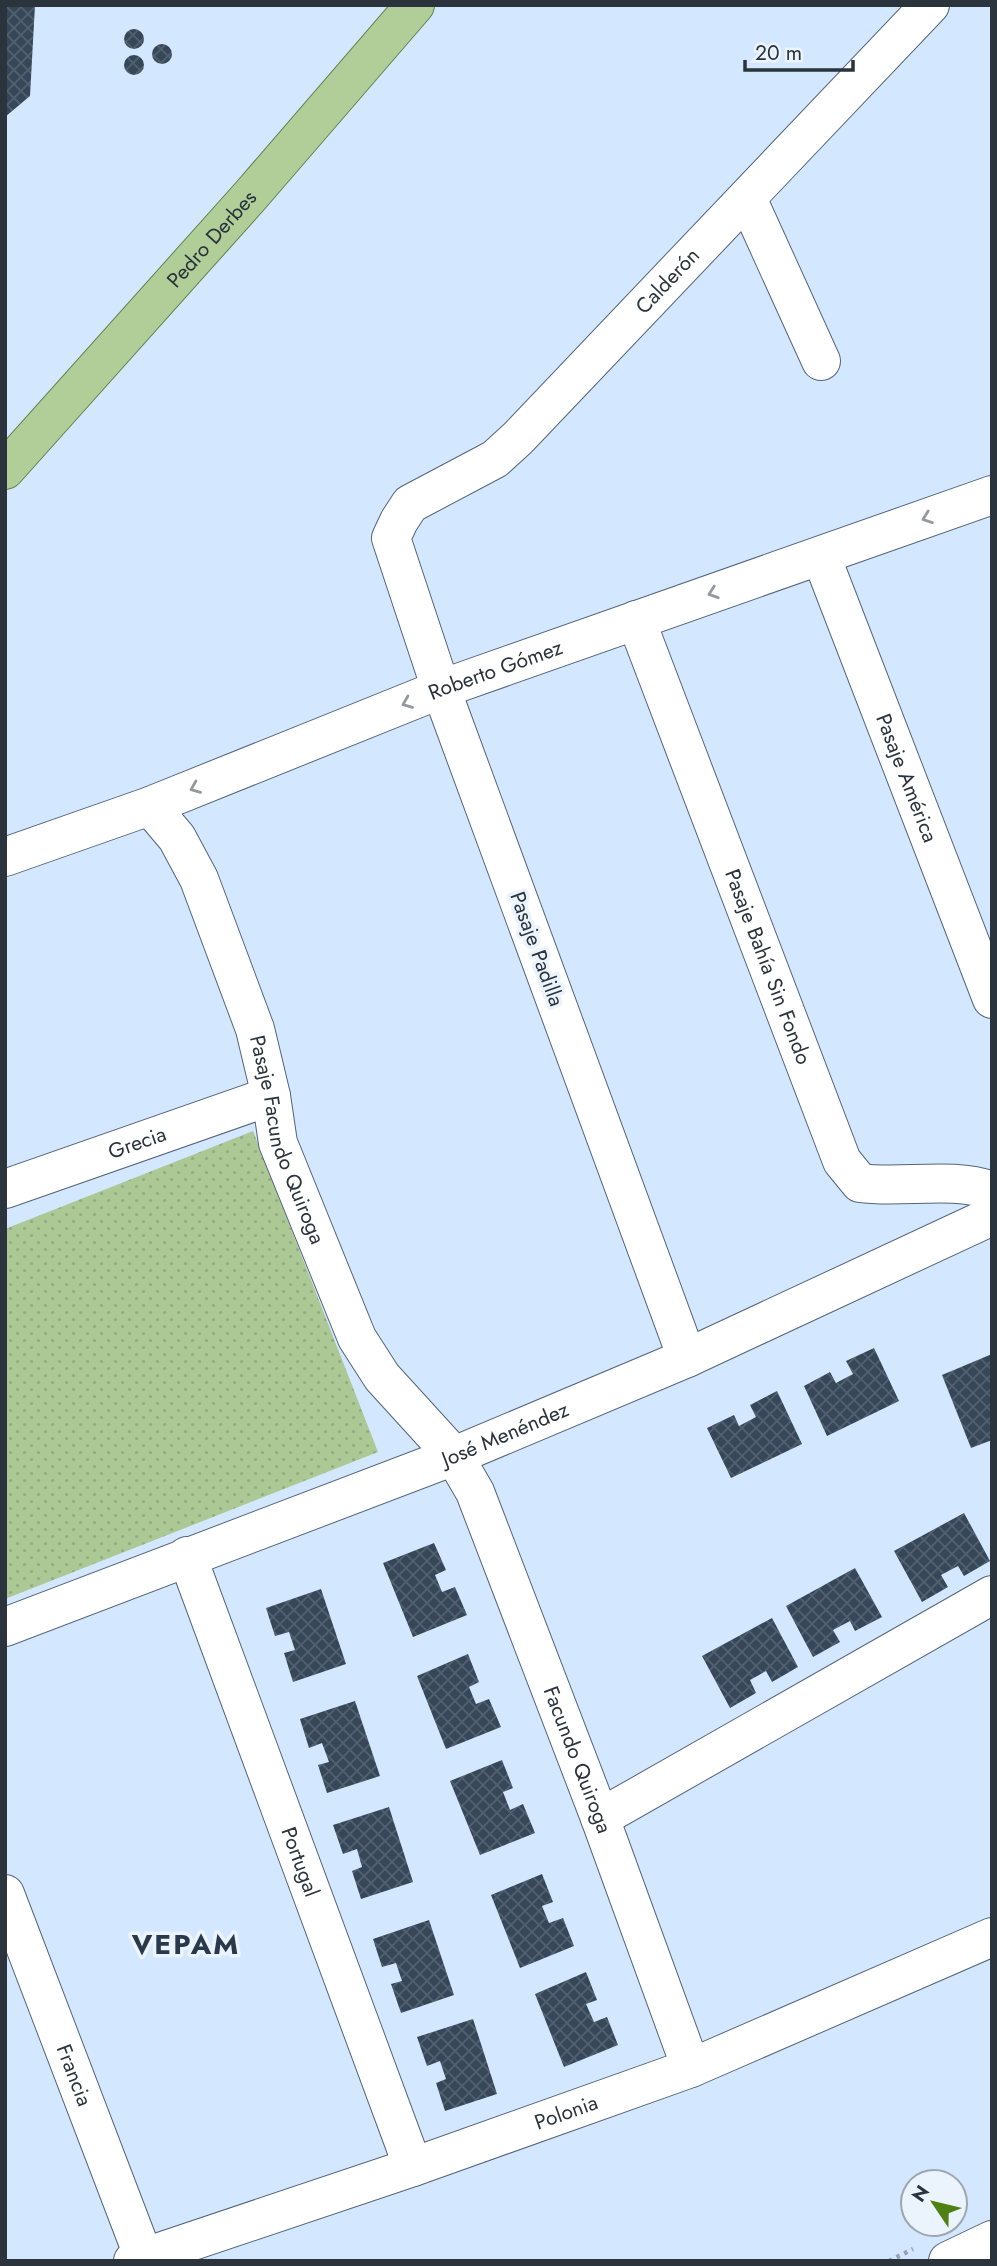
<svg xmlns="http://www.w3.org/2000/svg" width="997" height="2266" viewBox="0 0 997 2266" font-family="Jost,sans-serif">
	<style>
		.park { fill: url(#park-dots) }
		.building { fill: url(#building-cross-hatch) }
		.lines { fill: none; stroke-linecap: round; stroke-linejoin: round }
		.minor-casing { stroke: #546579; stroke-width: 40 }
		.major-casing { stroke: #60824b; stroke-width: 40 }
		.path { stroke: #93a3b4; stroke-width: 4.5; stroke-dasharray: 3.5 5; stroke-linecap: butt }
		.minor { stroke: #fff; stroke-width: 38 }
		.major { stroke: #b1ce98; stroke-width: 38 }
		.oneway { stroke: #95999e }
		.labels { text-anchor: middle; stroke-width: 7; stroke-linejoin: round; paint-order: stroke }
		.street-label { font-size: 21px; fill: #2b333c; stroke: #ebf3fc }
		.district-label { font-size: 28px; font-weight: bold; letter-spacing: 2px; fill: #29394b; stroke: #ebf3fc }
	</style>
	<defs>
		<pattern id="park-dots" width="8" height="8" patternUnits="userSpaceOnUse" patternTransform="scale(1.75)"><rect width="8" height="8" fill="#abc895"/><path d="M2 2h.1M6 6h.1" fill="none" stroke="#93ac81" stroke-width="1.8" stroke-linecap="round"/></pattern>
		<pattern id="building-cross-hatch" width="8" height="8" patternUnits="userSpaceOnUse" patternTransform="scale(1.75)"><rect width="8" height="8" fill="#37475a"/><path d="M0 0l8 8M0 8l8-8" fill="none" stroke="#52606f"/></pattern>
	</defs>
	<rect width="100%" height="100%" fill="#d3e7fe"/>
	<polygon class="park" points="253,1131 378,1452 5,1599 5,1229"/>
	<g class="building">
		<polygon points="5,5 35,5 30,96 5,117"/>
		<circle cx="134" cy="39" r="10"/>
		<circle cx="162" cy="54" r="10"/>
		<circle cx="134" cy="65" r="10"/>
		<polygon points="874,1348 899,1401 827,1436 804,1386 830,1372 836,1383 853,1374 846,1361"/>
		<polygon points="992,1354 992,1440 971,1448 942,1375"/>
		<polygon points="777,1391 802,1444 731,1478 707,1428 734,1415 739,1426 756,1417 750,1405"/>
		<polygon points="964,1513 990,1561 964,1576 958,1566 941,1575 948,1587 922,1602 894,1551"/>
		<polygon points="434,1543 446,1570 435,1575 442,1592 455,1587 467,1615 413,1637 383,1563"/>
		<polygon points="855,1568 882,1617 855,1631 850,1621 833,1630 840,1642 813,1657 786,1606"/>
		<polygon points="321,1589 346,1664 293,1682 284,1653 295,1650 289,1632 275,1636 266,1608"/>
		<polygon points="772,1618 798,1667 772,1682 766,1671 750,1680 756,1693 730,1708 702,1656"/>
		<polygon points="468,1654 479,1682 469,1687 476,1704 489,1699 501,1727 446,1749 417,1676"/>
		<polygon points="355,1701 380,1776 327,1793 318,1765 329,1762 322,1743 309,1748 300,1719"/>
		<polygon points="502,1760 513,1788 503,1792 510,1810 523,1804 535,1833 480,1855 450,1781"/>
		<polygon points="389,1807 413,1882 361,1899 352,1871 362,1867 357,1849 343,1854 333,1825"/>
		<polygon points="542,1874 553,1902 542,1906 549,1923 563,1918 574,1946 520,1968 491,1895"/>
		<polygon points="429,1920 454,1995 401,2013 391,1984 402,1981 396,1963 382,1967 373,1939"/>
		<polygon points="586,1972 597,2000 586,2004 594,2022 607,2017 618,2045 564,2067 535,1994"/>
		<polygon points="473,2019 497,2094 445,2111 436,2083 446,2079 440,2061 427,2066 417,2037"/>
	</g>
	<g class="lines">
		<defs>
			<g id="minor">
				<polyline points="747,198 821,361"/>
				<path id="s1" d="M 821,556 L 992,999"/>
				<path id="s2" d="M 636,620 L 842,1161 L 860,1183 C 902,1189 952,1176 992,1191"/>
				<path id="s3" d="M 150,806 L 177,838 L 199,879 L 255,1029 L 271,1096 L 278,1143 L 357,1338 L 382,1377 L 454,1456 L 475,1492 L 600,1818 L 691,2068"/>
				<path id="s4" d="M 5,857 L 150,806 L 441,689 L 992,495"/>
				<path id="s5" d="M 5,1189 L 271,1096"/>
				<path id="s6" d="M 687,1358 L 441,689 L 391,538 L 399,521 L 410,504 L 495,459 L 518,438 L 930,5"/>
				<path id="s7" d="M 187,1556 L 413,2167"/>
				<path id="s8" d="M 5,1627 L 454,1456 L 687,1358 L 992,1216"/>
				<polyline points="600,1818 992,1595"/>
				<path id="s9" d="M 5,1894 L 144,2258"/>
				<path id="s10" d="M 133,2261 L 413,2167 L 691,2068 L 992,1937"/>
				<polyline points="948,2261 992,2240"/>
			</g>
			<g id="major">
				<path id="s11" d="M 5,470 L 251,195 L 415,5"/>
			</g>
		</defs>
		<use href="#minor" class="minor-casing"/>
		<use href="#major" class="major-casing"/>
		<polyline class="path" points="889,2261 913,2249"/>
		<use href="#minor" class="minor"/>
		<use href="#major" class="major"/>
	</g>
	<defs><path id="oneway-chevron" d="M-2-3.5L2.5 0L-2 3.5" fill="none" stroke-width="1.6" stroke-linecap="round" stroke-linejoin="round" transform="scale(1.75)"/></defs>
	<g class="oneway">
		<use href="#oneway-chevron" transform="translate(927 518) rotate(160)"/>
		<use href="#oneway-chevron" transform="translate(713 593) rotate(161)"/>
		<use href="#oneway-chevron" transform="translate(407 703) rotate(158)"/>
		<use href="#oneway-chevron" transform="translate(195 788) rotate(158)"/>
	</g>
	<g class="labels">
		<g class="street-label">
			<text dy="7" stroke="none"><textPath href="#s11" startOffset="310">Pedro Derbes</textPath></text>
			<text dy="7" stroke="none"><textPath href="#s6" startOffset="1255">Calderón</textPath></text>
			<text dy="7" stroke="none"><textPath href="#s4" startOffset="525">Roberto Gómez</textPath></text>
			<text dy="7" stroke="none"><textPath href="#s1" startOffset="238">Pasaje América</textPath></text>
			<text transform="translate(537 949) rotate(70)" y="7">Pasaje Padilla</text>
			<text dy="7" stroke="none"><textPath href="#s2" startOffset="371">Pasaje Bahía Sin Fondo</textPath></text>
			<text dy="7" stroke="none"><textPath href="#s3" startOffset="364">Pasaje Facundo Quiroga</textPath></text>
			<text dy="7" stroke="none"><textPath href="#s5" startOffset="140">Grecia</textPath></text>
			<text dy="7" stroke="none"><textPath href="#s8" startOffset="536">José Menéndez</textPath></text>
			<text dy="7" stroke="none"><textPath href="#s3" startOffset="1057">Facundo Quiroga</textPath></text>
			<text dy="7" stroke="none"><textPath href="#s7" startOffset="326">Portugal</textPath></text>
			<text dy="7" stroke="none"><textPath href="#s9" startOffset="194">Francia</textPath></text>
			<text dy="7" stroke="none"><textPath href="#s10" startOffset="458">Polonia</textPath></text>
		</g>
		<g class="district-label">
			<text x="186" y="1954">VEPAM</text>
		</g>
	</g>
	<rect width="997" height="2266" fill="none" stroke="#2b333c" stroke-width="14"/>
	<g transform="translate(934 2203) rotate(305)"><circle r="33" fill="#ebf3fc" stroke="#9ea6af" stroke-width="2"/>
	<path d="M0-5L12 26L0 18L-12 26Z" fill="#4e8012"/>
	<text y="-10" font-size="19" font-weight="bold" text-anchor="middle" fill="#2b333c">N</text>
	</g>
	<path d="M745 60v10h108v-10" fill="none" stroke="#2b333c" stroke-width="3.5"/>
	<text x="755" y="60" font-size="21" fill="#2b333c" stroke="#ebf3fc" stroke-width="5" paint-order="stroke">20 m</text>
</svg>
